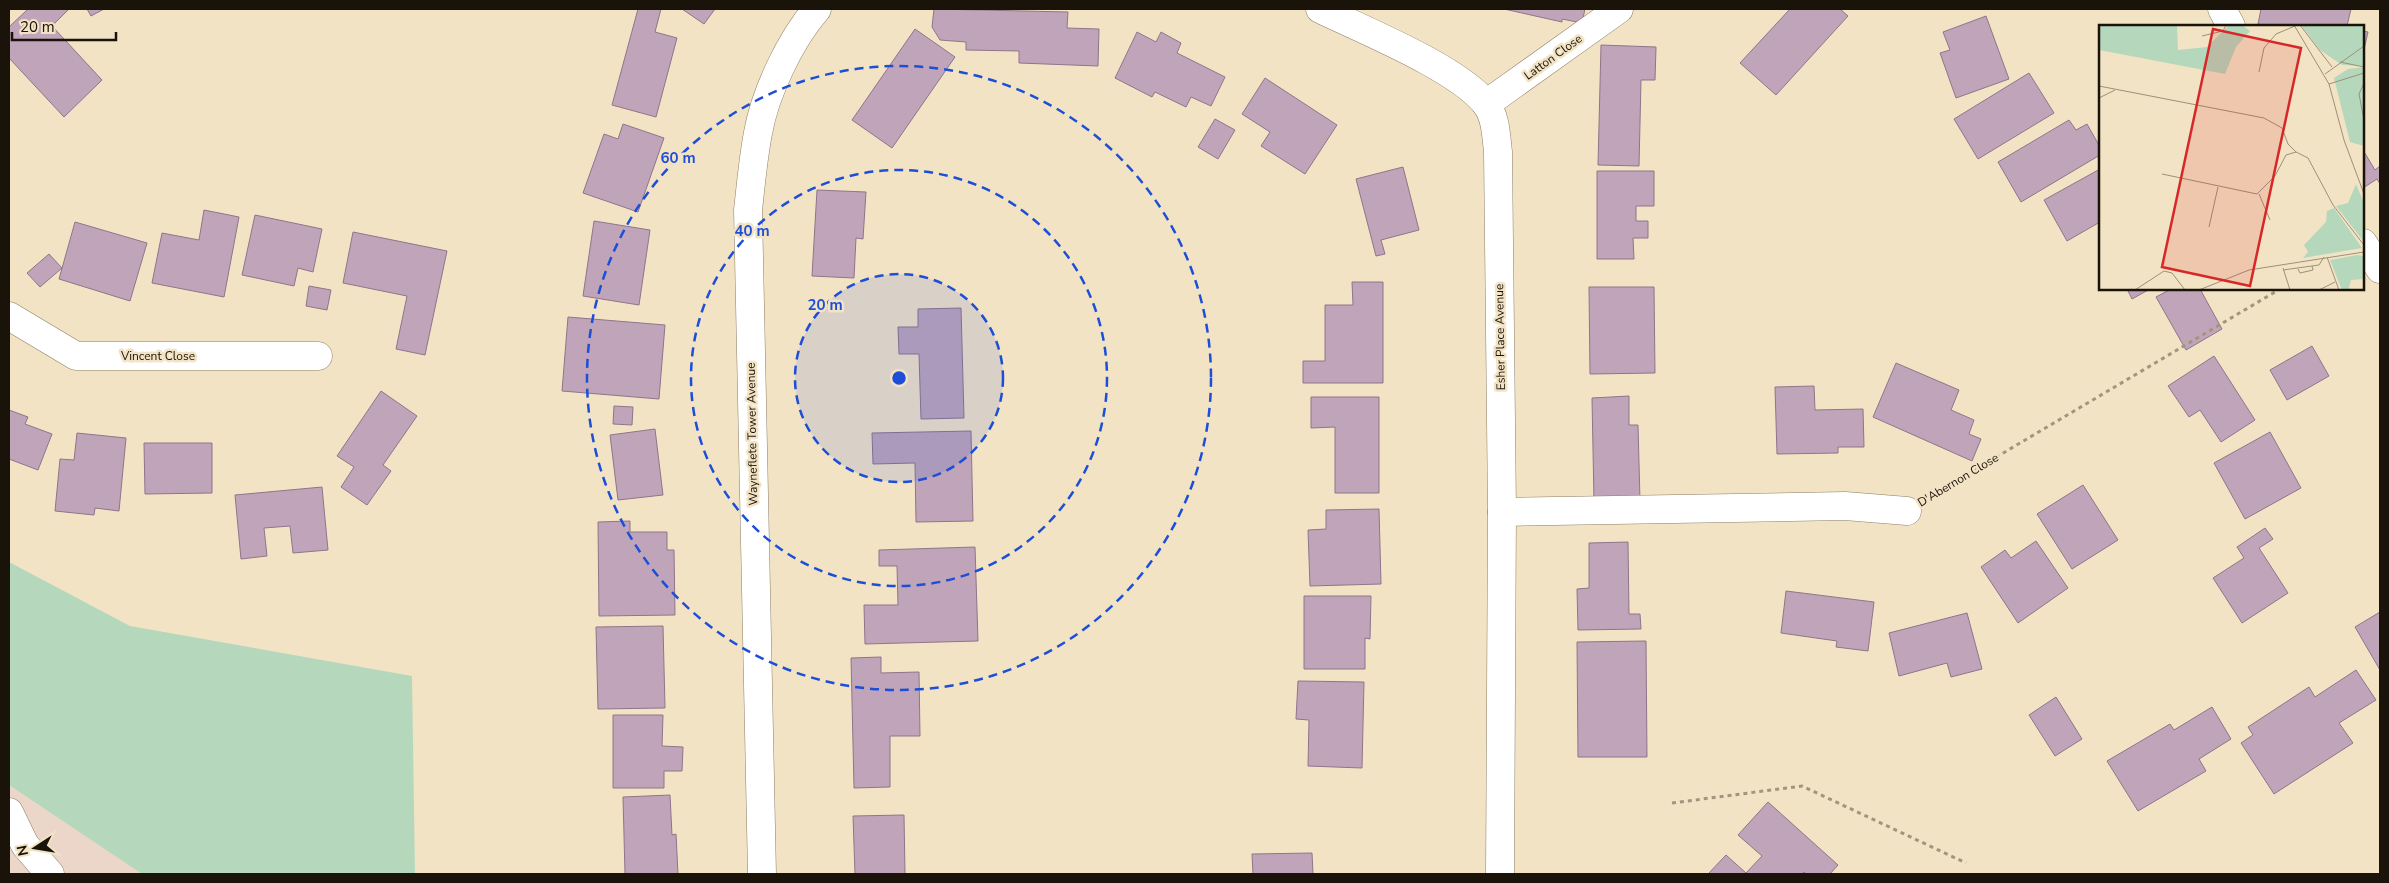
<svg xmlns="http://www.w3.org/2000/svg" width="2389" height="883" viewBox="0 0 2389 883" font-family="'Nunito Sans',sans-serif">
	<style>
		.education { fill: #ecd6c9 }
		.green { fill: #b5d8bd }
		.building { fill: #c0a5ba; stroke: #8f7589 }
		.lines { fill: none; stroke-linecap: round; stroke-linejoin: round }
		.minor-casing { stroke: #8d7e64; stroke-width: 29 }
		.major-casing { stroke: #8d7e64; stroke-width: 29 }
		.path { stroke: #a2957f; stroke-width: 3; stroke-dasharray: 4 4; stroke-linecap: butt }
		.minor { stroke: #fff; stroke-width: 28 }
		.major { stroke: #fff; stroke-width: 28 }
		.ring { fill: none; stroke: #1d4ed8; stroke-width: 2.5; stroke-dasharray: 9 6 }
		.labels { text-anchor: middle; stroke-width: 5; stroke-linejoin: round; paint-order: stroke }
		.street-label { font-size: 12px; fill: #191309; stroke: #f3e3c5 }
		.inset-road { fill: none; stroke: #9c907a; stroke-width: 1 }
		.view { fill: #d62828; fill-opacity: 0.15; stroke: #d62828; stroke-width: 2.5 }
		.inset-edge { fill: none; stroke: #191309; stroke-width: 2.5 }
		.centre { fill: #1d4ed8; stroke: #f3e3c5; stroke-width: 2.5 }
		.ring-label { font-size: 15px; text-anchor: middle; font-weight: bold; fill: #1d4ed8; stroke: #f3e3c5; stroke-width: 5; stroke-linejoin: round; paint-order: stroke }
	</style>
	<rect width="100%" height="100%" fill="#f3e3c5"/>
	<polygon class="education" points="9,785 142,874 9,874"/>
	<polygon class="green" points="9,562 130,626 412,676 415,874 142,874 9,785"/>
	<g class="building">
		<polygon points="28,9 69,9 52,26 102,80 64,117 9,58 9,27"/>
		<polygon points="87,9 104,9 91,16"/>
		<polygon points="638,9 661,9 655,32 677,38 656,117 612,105"/>
		<polygon points="682,9 715,9 704,24"/>
		<polygon points="934,9 1068,12 1067,28 1099,29 1098,66 1019,63 1019,51 966,50 966,42 940,40 932,27"/>
		<polygon points="1504,9 1585,9 1582,23 1562,19 1562,22"/>
		<polygon points="1790,9 1840,9 1848,16 1776,95 1740,63"/>
		<polygon points="2261,9 2351,9 2347,26 2269,26 2258,24"/>
		<polygon points="1986,16 2009,79 1956,98 1940,53 1950,50 1943,32"/>
		<polygon points="915,29 955,57 892,148 852,120"/>
		<polygon points="2363,31 2368,32 2363,54"/>
		<polygon points="1137,32 1156,42 1161,32 1181,43 1177,53 1225,77 1211,106 1191,97 1186,107 1155,92 1152,97 1115,78"/>
		<polygon points="1601,45 1656,47 1655,80 1641,80 1639,166 1598,165"/>
		<polygon points="2029,73 2054,113 1978,159 1954,119"/>
		<polygon points="1265,78 1337,125 1305,174 1261,146 1270,132 1242,114"/>
		<polygon points="1215,119 1235,130 1218,159 1198,147"/>
		<polygon points="2069,120 2076,130 2087,124 2100,147 2100,155 2021,202 1998,162"/>
		<polygon points="623,124 664,138 638,212 583,193 604,134 618,139"/>
		<polygon points="2363,150 2375,170 2380,166 2380,184 2377,179 2363,188"/>
		<polygon points="1403,167 1419,230 1381,240 1385,254 1376,256 1356,179"/>
		<polygon points="2100,169 2100,222 2067,241 2044,200"/>
		<polygon points="1597,171 1654,171 1654,206 1636,206 1636,221 1648,221 1648,238 1633,238 1634,259 1597,259"/>
		<polygon points="817,190 866,192 863,239 856,238 854,278 812,276"/>
		<polygon points="204,210 239,217 224,297 152,283 162,233 199,240"/>
		<polygon points="255,215 322,229 313,272 298,268 294,286 242,275"/>
		<polygon points="594,221 650,230 639,305 583,296"/>
		<polygon points="75,222 147,243 130,301 59,279"/>
		<polygon points="353,232 447,251 425,355 396,349 407,296 343,283"/>
		<polygon points="49,254 62,268 40,287 27,273"/>
		<polygon points="1352,282 1383,282 1383,383 1303,383 1303,361 1325,361 1325,305 1353,305"/>
		<polygon points="309,286 331,290 327,310 306,306"/>
		<polygon points="1589,287 1654,287 1655,373 1590,374"/>
		<polygon points="2127,289 2150,289 2132,299"/>
		<polygon points="2171,289 2200,289 2222,329 2186,350 2156,297"/>
		<polygon points="961,308 964,418 921,419 919,354 899,354 898,327 918,327 918,309"/>
		<polygon points="568,317 665,325 659,399 562,391"/>
		<polygon points="2312,346 2329,376 2287,400 2270,370"/>
		<polygon points="2214,356 2255,420 2221,442 2200,410 2189,417 2168,386"/>
		<polygon points="1896,363 1959,390 1951,410 1974,420 1969,434 1981,439 1972,461 1873,417"/>
		<polygon points="1814,386 1815,410 1863,409 1864,447 1838,447 1838,453 1777,454 1775,387"/>
		<polygon points="381,391 417,416 383,465 391,471 367,505 341,487 354,467 337,456"/>
		<polygon points="1629,396 1629,425 1638,425 1640,501 1594,502 1592,398"/>
		<polygon points="1311,397 1379,397 1379,493 1335,493 1335,427 1311,428"/>
		<polygon points="614,406 633,407 632,425 613,424"/>
		<polygon points="9,410 28,417 25,424 52,434 38,470 9,459"/>
		<polygon points="655,429 663,495 618,500 610,435"/>
		<polygon points="971,431 973,521 916,522 915,463 873,464 872,433"/>
		<polygon points="2270,432 2301,488 2245,519 2214,463"/>
		<polygon points="77,433 126,438 119,511 95,508 94,515 55,511 60,459 74,460"/>
		<polygon points="144,443 212,443 212,493 145,494"/>
		<polygon points="2083,485 2118,540 2072,569 2037,514"/>
		<polygon points="322,487 328,550 293,553 290,526 264,528 267,556 241,559 235,495"/>
		<polygon points="1379,509 1381,584 1310,586 1308,530 1326,529 1326,510"/>
		<polygon points="630,521 630,532 667,532 667,550 674,550 675,615 599,616 598,522"/>
		<polygon points="2265,528 2273,539 2259,548 2288,593 2242,623 2213,578 2244,558 2237,547"/>
		<polygon points="2036,541 2068,588 2018,623 1981,567 2005,550 2011,558"/>
		<polygon points="1628,542 1629,614 1640,614 1641,629 1578,630 1577,589 1589,588 1589,543"/>
		<polygon points="975,547 978,641 865,644 864,605 898,605 897,566 879,566 879,550"/>
		<polygon points="1786,591 1874,602 1868,651 1836,647 1837,641 1781,633"/>
		<polygon points="1304,596 1371,596 1370,639 1365,638 1365,669 1304,669"/>
		<polygon points="2380,612 2380,670 2355,627"/>
		<polygon points="1967,613 1982,669 1951,677 1947,663 1899,676 1889,633"/>
		<polygon points="663,626 665,708 598,709 596,627"/>
		<polygon points="1646,641 1647,757 1578,757 1577,642"/>
		<polygon points="881,657 881,673 919,672 920,736 890,736 890,787 854,788 851,658"/>
		<polygon points="2356,670 2376,700 2339,723 2353,743 2274,794 2241,743 2253,735 2248,727 2309,687 2315,697"/>
		<polygon points="1298,681 1364,682 1362,768 1308,766 1309,720 1296,719"/>
		<polygon points="2056,697 2082,739 2055,756 2029,715"/>
		<polygon points="2212,707 2231,739 2199,759 2206,771 2138,811 2107,761 2170,724 2174,730"/>
		<polygon points="613,715 663,715 662,746 683,747 682,771 664,771 664,788 613,788"/>
		<polygon points="670,795 672,835 676,834 678,874 625,874 623,797"/>
		<polygon points="1768,802 1838,865 1830,874 1807,874 1804,872 1802,874 1708,874 1726,855 1746,873 1762,856 1738,835"/>
		<polygon points="904,815 905,874 855,874 853,816"/>
		<polygon points="1312,853 1313,874 1253,874 1252,854"/>
	</g>
	<g class="lines">
		<defs>
			<g id="minor">
				<path d="M 1320,9 C 1363,30 1458,68 1486,104 C 1496,117 1496,136 1498,152 L 1502,512 L 1500,874"/>
				<polyline points="1486,104 1619,9"/>
				<polyline points="9,316 76,356 318,356"/>
				<polyline points="1502,512 1845,506 1907,511"/>
				<polyline points="9,812 25,845 50,874"/>
				<path d="M 762,874 L 748,210 C 751,184 753,159 758,133 C 765,93 790,40 817,9"/>
			</g>
			<g id="major">
				<polyline points="2222,9 2231,26"/>
				<polyline points="2363,243 2380,269"/>
			</g>
		</defs>
		<use href="#minor" class="minor-casing"/>
		<use href="#major" class="major-casing"/>
		<g class="path">
			<polyline points="1934,494 2280,289"/>
			<polyline points="1672,803 1802,786 1966,863"/>
		</g>
		<use href="#minor" class="minor"/>
		<use href="#major" class="major"/>
	</g>
	<circle cx="899" cy="378" r="104" fill="#1d4ed8" fill-opacity=".12"/>
	<g class="ring">
		<circle cx="899" cy="378" r="104"/>
		<circle cx="899" cy="378" r="208"/>
		<circle cx="899" cy="378" r="312"/>
	</g>
	<g class="labels">
		<g class="street-label">
			<text transform="translate(1553 57) rotate(-36)" y="4">Latton Close</text>
			<text transform="translate(1500 337) rotate(-91)" y="4">Esher Place Avenue</text>
			<text x="158" y="360">Vincent Close</text>
			<text transform="translate(752 434) rotate(-91)" y="4">Wayneflete Tower Avenue</text>
			<text transform="translate(1958 480) rotate(-31)" y="4">D'Abernon Close</text>
		</g>
	</g>
	<g transform="translate(2099 25)">
		<rect width="265" height="265" fill="#f3e3c5"/>
		<path d="M 0,0 L 78,0 L 79,25 L 108,22 L 130,0 L 143,0 L 151,6 L 137,22 L 126,49 L 0,25 ZM 202,0 L 265,0 L 265,41 L 243,40 L 221,25 ZM 265,42 L 265,121 L 251,117 L 235,53 L 249,44 ZM 257,159 L 265,178 L 265,217 L 237,181 L 249,178 ZM 235,183 L 263,223 L 204,233 L 209,227 L 205,220 L 227,197 L 228,186 ZM 258,230 L 265,231 L 265,254 L 252,255 L 250,263 L 252,265 L 243,265 L 231,235 Z" fill="#b5d8bd"/>
		<path class="inset-road" d="M 195,0 L 230,59 L 245,115 L 265,169M 201,0 L 233,42M 103,11 L 124,6 L 127,0M 241,37 L 265,42M 160,47 L 165,23 L 177,9 L 196,1M 226,49 L 265,21M 265,58 L 260,69 L 265,95M 230,59 L 265,48M 0,61 L 165,93 L 183,103 L 189,119 L 197,127M 0,73 L 16,65M 63,149 L 158,169 L 176,151 L 187,130 L 197,127 L 209,133 L 234,180 L 265,220M 160,169 L 171,195M 110,202 L 119,162M 228,232 L 240,265M 184,243 L 191,265M 199,244 L 201,248 L 214,245 L 213,241M 184,245 L 220,240 L 225,232M 36,265 L 65,246 L 73,248 L 86,265M 100,265 L 150,245 L 265,227M 220,265 L 236,257"/>
		<path class="view" d="M 114,4 L 202,23 L 151,261 L 63,242 Z"/>
		<rect width="265" height="265" class="inset-edge"/>
	</g>
	<circle cx="899" cy="378" r="8" class="centre"/>
	<g class="ring-label">
		<text x="678" y="163">60 m</text>
		<text x="752" y="236">40 m</text>
		<text x="825" y="310">20 m</text>
	</g>
	<rect width="2389" height="883" fill="none" stroke="#191309" stroke-width="20"/>
	<g transform="translate(35 848) rotate(258)" stroke="#f3e3c5" stroke-width="4" paint-order="stroke">
	<path d="M0-4L9 19L0 12L-9 19Z" fill="#191309"/>
	<text y="-8" font-size="14" font-weight="bold" text-anchor="middle" fill="#191309">N</text>
	</g>
	<path d="M12 32v8h104v-8" fill="none" stroke="#191309" stroke-width="2.5"/>
	<text x="20" y="32" font-size="15" fill="#191309" stroke="#f3e3c5" stroke-width="4" paint-order="stroke">20 m</text>
</svg>
